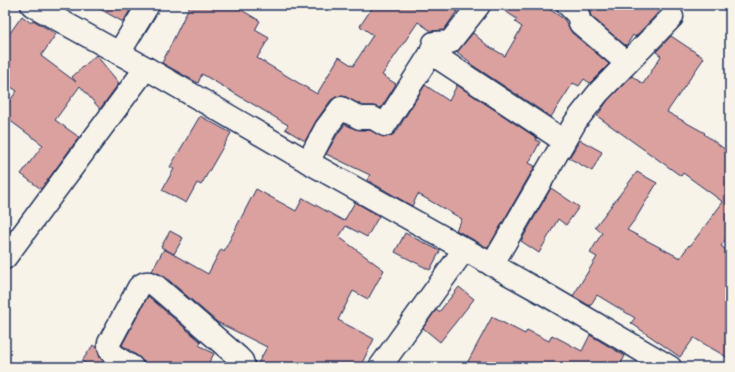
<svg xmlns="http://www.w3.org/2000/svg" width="735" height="372" viewBox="0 0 735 372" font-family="'Shantell Sans',sans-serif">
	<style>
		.building { fill: #dba19e; stroke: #1b2f5e }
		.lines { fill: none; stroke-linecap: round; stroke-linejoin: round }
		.minor-casing { stroke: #1b2f5e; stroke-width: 25 }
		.minor { stroke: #f7f3e8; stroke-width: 22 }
	</style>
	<rect width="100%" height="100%" fill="#f7f3e8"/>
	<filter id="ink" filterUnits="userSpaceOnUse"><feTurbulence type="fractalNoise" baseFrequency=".025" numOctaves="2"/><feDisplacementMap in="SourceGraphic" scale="8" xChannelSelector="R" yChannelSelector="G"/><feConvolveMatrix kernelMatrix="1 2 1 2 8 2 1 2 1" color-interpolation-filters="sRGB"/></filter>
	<g filter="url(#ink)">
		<g class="building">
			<polygon points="93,5 133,5 123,22"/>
			<polygon points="190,5 233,5 260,21 255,30 269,38 257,58 317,94 339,57 353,66 373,35 360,26 374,5 461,5 444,30 431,31 418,22 382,75 396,84 381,108 373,106 363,106 346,97 341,96 336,97 331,100 316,121 305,141 285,129 288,125 202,74 198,83 162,63"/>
			<polygon points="496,5 543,5 564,19 572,33 609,64 590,83 584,79 579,86 573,83 551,117 469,63 470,62 457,52 473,33 488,46 505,56 522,27 515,22 517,19"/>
			<polygon points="591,5 663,5 655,16 635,37 633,35 626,46 591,16 589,9"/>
			<polygon points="22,16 31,23 33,20 56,34 41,56 76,82 72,77 96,55 119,83 100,109 80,86 55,120 79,137 41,189 21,174 43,145 5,117 5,107 17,91 5,83 5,40"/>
			<polygon points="671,36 704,58 667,112 705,133 704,134 730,153 730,233 721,246 730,253 730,359 694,338 680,357 631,323 635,318 597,295 590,306 573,296 597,257 590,253 602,233 595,227 637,172 657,183 636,218 627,230 680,258 689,245 690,246 723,202 683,173 681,176 597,116 608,100 632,76 643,84 661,56 656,52"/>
			<polygon points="425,85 449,101 457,85 537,138 536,140 540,142 529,163 535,166 488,248 456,230 462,219 418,194 412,206 367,180 370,175 326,154 337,135 345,124 355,129 370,130 384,137 391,136 396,132"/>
			<polygon points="200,116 231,133 201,185 197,183 186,203 162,190 174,169 170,167"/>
			<polygon points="580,140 602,152 592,171 569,158"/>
			<polygon points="551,188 579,207 566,225 558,219 539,253 521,241"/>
			<polygon points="256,189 296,211 303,198 344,221 355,202 379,216 367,237 346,226 339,237 384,270 368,299 353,291 338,320 374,339 360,367 256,367 267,347 217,322 164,276 152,271 164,249 208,274 221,249 224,251"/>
			<polygon points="170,231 183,238 174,254 161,247"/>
			<polygon points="405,233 440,251 430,270 395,252"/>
			<polygon points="459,287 474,299 440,342 423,328 436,310 439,312"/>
			<polygon points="148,296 201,342 199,345 214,354 206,367 144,367 143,361 139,357 122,345"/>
			<polygon points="492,317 525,334 527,330 549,341 552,335 582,351 590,335 625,356 619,367 465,367"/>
			<polygon points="93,345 97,348 100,358 109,367 90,367 82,361"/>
		</g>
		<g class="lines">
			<defs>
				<g id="minor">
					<polyline points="32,5 146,68 317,167 543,293 670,367"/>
					<polyline points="568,5 578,15 580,23 627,63"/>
					<polyline points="119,53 148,5"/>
					<polyline points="431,53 564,141"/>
					<polyline points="308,162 326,128 341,108 360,118 373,118 385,125 431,53 434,43 450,42 479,5"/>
					<polyline points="5,258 146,68"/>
					<polyline points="492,265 576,121 599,92 672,17"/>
					<path d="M 132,367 C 123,361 107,354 109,343 L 139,287 C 145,281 150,282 156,286 L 238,357 L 242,361 L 244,367"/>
					<polyline points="380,367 464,250"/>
				</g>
			</defs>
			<use href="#minor" class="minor-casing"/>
			<use href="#minor" class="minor"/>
		</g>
	</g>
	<rect width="735" height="372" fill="none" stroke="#f7f3e8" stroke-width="20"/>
	<rect x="10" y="10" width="715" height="352" fill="none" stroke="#1b2f5e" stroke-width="1.5" filter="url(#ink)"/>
</svg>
